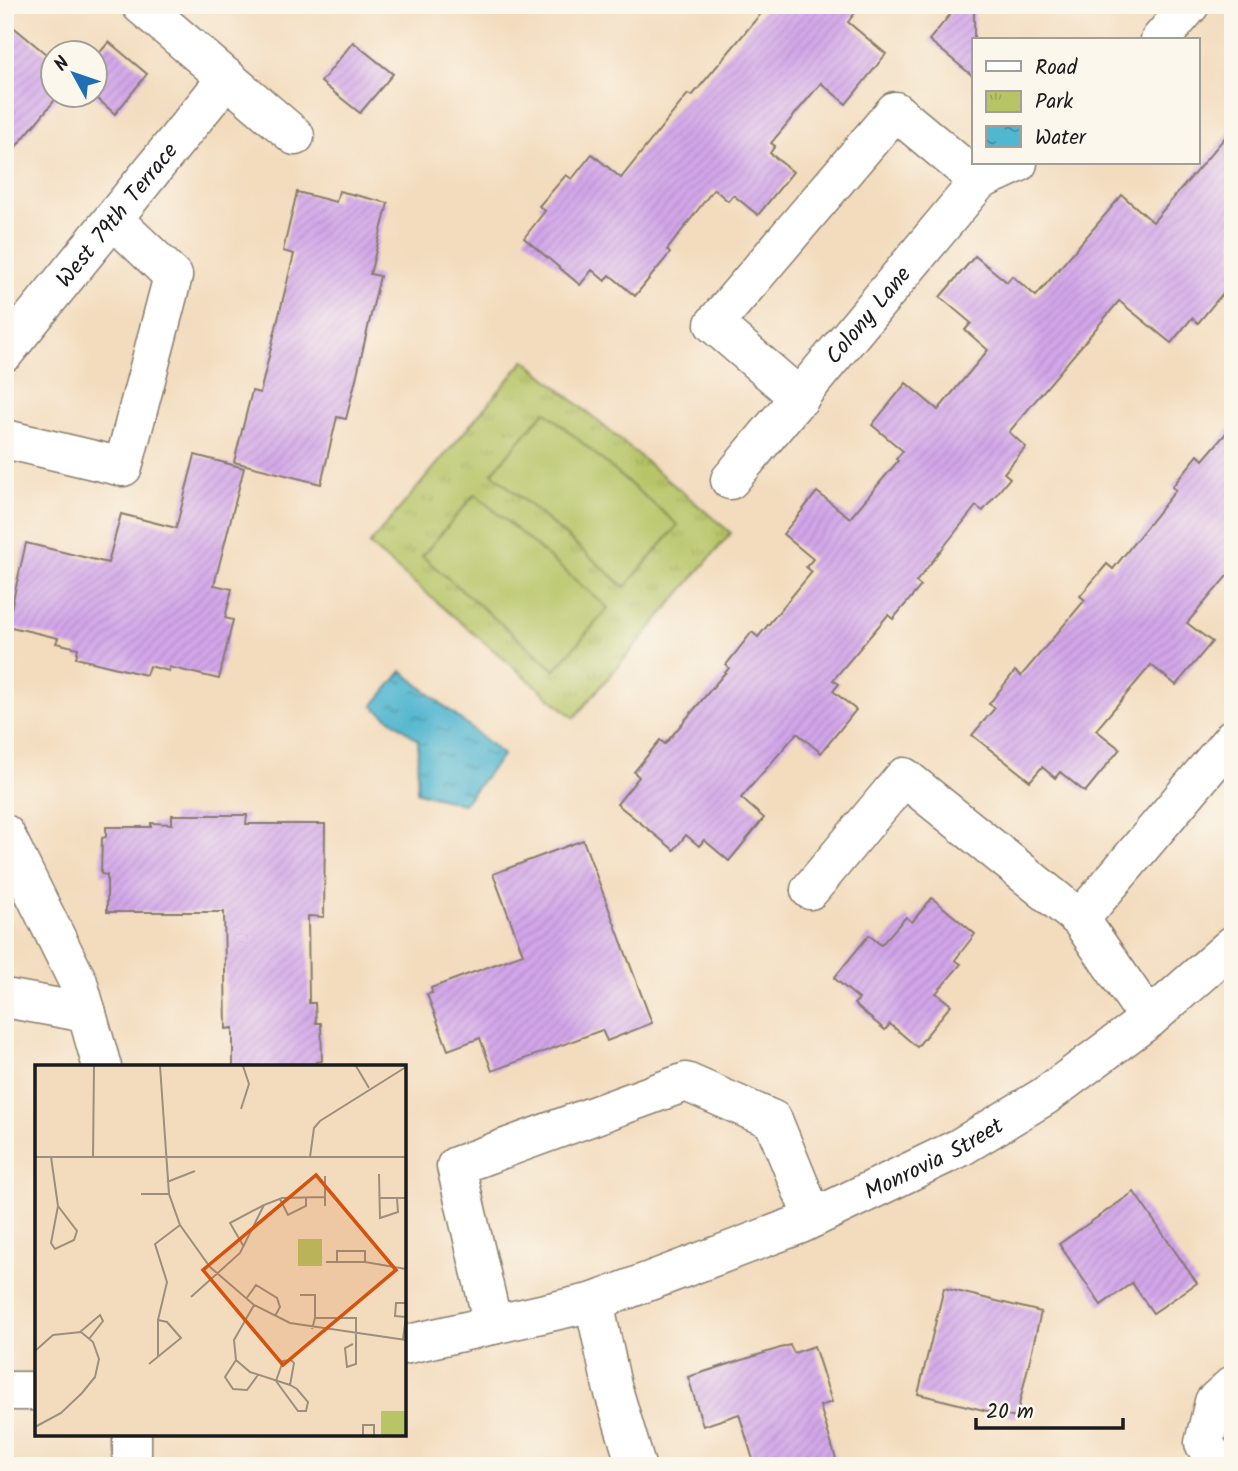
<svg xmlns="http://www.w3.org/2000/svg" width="1238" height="1471" viewBox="0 0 1238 1471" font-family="Kalam,sans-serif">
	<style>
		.park { fill: url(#park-tufts); stroke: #6a7042; stroke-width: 2 }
		.pitch { fill: #b7c567; stroke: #6a7042; stroke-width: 2 }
		.water { fill: url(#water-ripples); stroke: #366976; stroke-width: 2 }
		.building { fill: url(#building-hatch) }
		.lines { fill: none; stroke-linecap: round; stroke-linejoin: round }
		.minor-casing { stroke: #887c6d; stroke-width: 41 }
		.minor { stroke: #fff; stroke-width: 38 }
		.labels { text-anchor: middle; stroke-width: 7; stroke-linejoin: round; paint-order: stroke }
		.street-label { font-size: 23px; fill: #1c1c1c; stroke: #fbf7ec }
		.inset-road { fill: none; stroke: #9d8f7d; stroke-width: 2 }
		.view { fill: #d4530e; fill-opacity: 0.15; stroke: #d4530e; stroke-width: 3.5 }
		.inset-edge { fill: none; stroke: #1c1c1c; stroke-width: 3.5 }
	</style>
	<defs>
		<pattern id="park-tufts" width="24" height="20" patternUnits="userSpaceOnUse" patternTransform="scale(1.75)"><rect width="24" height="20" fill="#b7c567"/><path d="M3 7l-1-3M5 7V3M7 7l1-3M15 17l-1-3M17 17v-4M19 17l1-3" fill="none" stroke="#9da959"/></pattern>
		<pattern id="water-ripples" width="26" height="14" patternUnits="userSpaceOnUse" patternTransform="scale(1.75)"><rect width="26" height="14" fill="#51b6cf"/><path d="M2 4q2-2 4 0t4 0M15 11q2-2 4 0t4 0" fill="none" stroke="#4293a7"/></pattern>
		<pattern id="building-hatch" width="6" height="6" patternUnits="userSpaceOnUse" patternTransform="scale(1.75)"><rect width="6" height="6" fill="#d2a6e9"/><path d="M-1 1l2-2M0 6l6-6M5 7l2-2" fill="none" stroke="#b48ec7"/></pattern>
	</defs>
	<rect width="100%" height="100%" fill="#fbf7ec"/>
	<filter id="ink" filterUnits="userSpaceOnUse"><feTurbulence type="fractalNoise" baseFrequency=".0143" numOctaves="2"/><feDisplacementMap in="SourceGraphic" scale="14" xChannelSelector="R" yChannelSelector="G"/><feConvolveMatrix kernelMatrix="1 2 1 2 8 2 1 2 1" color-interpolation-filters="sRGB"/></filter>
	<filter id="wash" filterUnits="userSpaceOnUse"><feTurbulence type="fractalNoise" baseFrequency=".00686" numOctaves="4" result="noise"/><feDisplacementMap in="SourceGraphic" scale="28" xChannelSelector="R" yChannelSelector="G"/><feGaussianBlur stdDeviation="1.57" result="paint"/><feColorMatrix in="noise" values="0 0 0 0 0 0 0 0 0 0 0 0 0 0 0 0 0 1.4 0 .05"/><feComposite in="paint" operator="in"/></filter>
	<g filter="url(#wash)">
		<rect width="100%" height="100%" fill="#f3dcbe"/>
		<polygon class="park" points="525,360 731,533 574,718 369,545"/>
		<g class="pitch">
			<polygon points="545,411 678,525 625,587 492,473"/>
			<polygon points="475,494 608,608 555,670 422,556"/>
		</g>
		<polygon class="water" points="402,671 503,755 463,804 417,792 418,740 373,706"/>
		<g id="blocks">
			<g class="building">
				<polygon points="768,5 861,5 848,22 886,54 846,104 821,83 771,143 775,146 770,153 793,172 758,215 733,195 728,201 714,189 667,250 670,253 635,296 610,275 605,281 592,270 580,285 524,238 545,211 539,206 566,175 572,179 592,154 621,178 688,94 692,96"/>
				<polygon points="958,5 974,5 974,77 929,40"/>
				<polygon points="5,20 52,59 52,94 60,94 5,160"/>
				<polygon points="109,42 147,74 115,114 92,94 94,94 94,59"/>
				<polygon points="353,42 393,74 360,113 321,82"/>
				<polygon points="1233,128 1233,281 1198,323 1192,318 1171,343 1119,301 1009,432 1026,447 1004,473 1010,478 983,511 976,506 916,582 921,586 893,619 888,615 833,680 839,684 833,691 856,710 821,753 797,733 741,798 764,818 729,861 704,840 699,846 686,835 674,850 617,804 639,777 634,772 660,740 665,744 729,668 726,665 752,632 758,637 812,572 806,567 813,559 783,534 817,492 850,518 898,461 896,459 903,451 872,425 906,383 938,410 988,350 965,330 971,323 940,297 975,256 1007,282 1012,276 1036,296 1122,195 1153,222"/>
				<polygon points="339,191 388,203 370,274 380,276 355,383 346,419 337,417 321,484 234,462 252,391 260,393 294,254 283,251 297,192 336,202"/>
				<polygon points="1233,425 1233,569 1187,623 1212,642 1176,685 1151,665 1096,730 1120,749 1085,792 1060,772 1055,778 1042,767 1030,781 972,735 995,708 989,704 1015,671 1021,676 1085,600 1080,596 1107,564 1113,569 1176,490 1172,487 1198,455 1203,460"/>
				<polygon points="195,455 244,468 214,585 232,589 225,618 233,620 219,679 169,667 169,671 149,666 146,675 76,658 78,648 56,643 58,638 7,626 26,543 108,563 121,514 176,528"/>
				<polygon points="172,815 247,815 246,824 325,824 324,917 308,916 309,1003 315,1003 316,1023 321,1023 322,1061 316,1062 316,1067 233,1067 233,1028 226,1029 224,912 107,912 107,875 101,874 102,838 106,837 106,827 151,827 151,823 172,824"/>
				<polygon points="583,840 652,1023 607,1041 602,1030 492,1071 480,1038 448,1050 427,994 432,993 431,988 523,954 493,874"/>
				<polygon points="932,898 975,934 955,960 961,964 936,993 951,1005 917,1047 890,1024 885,1030 854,1004 859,999 834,978 869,935 881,945 906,917 912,922"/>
				<polygon points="1134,1192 1197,1283 1153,1313 1132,1283 1101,1305 1059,1244"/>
				<polygon points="944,1288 1041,1312 1016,1418 918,1394"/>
				<polygon points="790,1345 794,1353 814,1346 832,1402 820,1406 838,1466 755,1466 739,1414 703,1426 688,1377"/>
			</g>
		</g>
	</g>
	<g filter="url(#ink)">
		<use href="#blocks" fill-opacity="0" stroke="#887c6d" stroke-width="2"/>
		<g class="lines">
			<defs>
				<g id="minor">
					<polyline points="141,5 295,136"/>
					<polyline points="1160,40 1190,5"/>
					<path id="s1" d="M 5,352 L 227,78"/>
					<polyline points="800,398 714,324 895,111 979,181"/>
					<polyline points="5,439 123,467 173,276 113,219"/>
					<path id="s2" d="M 730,480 L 979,181 L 1018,163"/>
					<polyline points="5,834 78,982 102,1067"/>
					<polyline points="810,890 904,777 1080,919"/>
					<polyline points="5,998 87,1013"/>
					<polyline points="1149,1019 1080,919 1233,738"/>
					<polyline points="594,1302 612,1386 636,1466"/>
					<polyline points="493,1325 456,1166 686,1082 773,1120 813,1218"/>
					<path id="s3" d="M 404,1345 L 594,1302 L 801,1224 L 959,1148 L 1045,1096 L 1149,1019 L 1233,945"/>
					<polyline points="5,1391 37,1391"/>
					<polyline points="132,1466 132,1434"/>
					<polyline points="1219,1466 1204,1443 1214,1402 1233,1385"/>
				</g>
			</defs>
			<use href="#minor" class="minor-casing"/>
			<use href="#minor" class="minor"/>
		</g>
	</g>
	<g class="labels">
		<g class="street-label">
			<text dy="8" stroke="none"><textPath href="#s1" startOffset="177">West 79th Terrace</textPath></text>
			<text dy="8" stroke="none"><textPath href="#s2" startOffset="215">Colony Lane</textPath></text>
			<text dy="8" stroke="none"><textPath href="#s3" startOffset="564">Monrovia Street</textPath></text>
		</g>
	</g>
	<g transform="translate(35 1065)">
		<rect width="371" height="371" fill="#f3dcbe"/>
		<path d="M 263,174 L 287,174 L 287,201 L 263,201 Z" fill="#b7c567"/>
		<path d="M 346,346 L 370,346 L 371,370 L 346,370 Z" fill="#b7c567"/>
		<path class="inset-road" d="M 125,1 L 134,129 L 145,160 L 175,202 L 219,240 L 255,258 L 371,275M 321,1 L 334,23M 206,44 L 214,19 L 208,1M 0,92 L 371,92M 16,92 L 23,141M 58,92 L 59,1M 275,92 L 279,63 L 285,56 L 371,2M 344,109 L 345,153 L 363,147 L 362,133M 132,117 L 160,106M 106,129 L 134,129M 344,133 L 371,133M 245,134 L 253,150 L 271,141 L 271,133M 23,141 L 42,166 L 39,175 L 20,184 L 16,178 ZM 290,141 L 290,111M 209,182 L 195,158 L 229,140M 291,197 L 330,197 L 371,204M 302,197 L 302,186 L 330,186 L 330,197M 265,230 L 280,230 L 280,253M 156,232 L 205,188 L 229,140 L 247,133 L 290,132M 211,234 L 221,220 L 242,233 L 245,242 L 240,251M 371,238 L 361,238 L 360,251 L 371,252M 219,240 L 199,275 L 201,295 L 215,307 L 255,320 L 262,324 L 273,337 L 271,346 L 263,346 L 241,316M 123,255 L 132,217 L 120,179 L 145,160M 277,264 L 280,253 L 321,253 L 321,299 L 312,302 L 310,283 L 318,279M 45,267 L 65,250 L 68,256 L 54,274M 368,274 L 371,252M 0,286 L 18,270 L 46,267 L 58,277 L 64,294 L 60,312 L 47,328 L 26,348 L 0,362M 201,295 L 190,312 L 198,324 L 212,325 L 223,310M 114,299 L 146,273 L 132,257 L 123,255 L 123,291M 241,316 L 248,296 L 256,295 L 259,298 L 255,320M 328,370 L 328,360 L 339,360 L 339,370"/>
		<path class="view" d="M 281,110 L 361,205 L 248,300 L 168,205 Z"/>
		<rect width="371" height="371" class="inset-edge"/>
	</g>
	<rect width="1238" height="1471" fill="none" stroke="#fbf7ec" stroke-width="28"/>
	<rect x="972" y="38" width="228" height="126" fill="#fbf7ec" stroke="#a29f99" stroke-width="2"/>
	<rect x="986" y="61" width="35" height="10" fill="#ffffff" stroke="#a29f99" stroke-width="2"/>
	<text x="1035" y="74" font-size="21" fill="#1c1c1c">Road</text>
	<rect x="986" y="91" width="35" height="21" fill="url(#park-tufts)" stroke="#a29f99" stroke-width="2"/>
	<text x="1035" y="108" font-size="21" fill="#1c1c1c">Park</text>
	<rect x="986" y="126" width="35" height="21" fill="url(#water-ripples)" stroke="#a29f99" stroke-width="2"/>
	<text x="1035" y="144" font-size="21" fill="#1c1c1c">Water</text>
	<g transform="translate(74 74) rotate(310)"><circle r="33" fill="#fbf7ec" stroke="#a29f99" stroke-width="2"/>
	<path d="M0-5L12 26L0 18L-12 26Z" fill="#1f6fb2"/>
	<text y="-10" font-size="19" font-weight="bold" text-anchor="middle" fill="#1c1c1c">N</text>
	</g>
	<path d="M976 1418v10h147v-10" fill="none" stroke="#1c1c1c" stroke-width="3.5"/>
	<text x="986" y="1418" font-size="21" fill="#1c1c1c" stroke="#fbf7ec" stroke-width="5" paint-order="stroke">20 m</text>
</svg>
